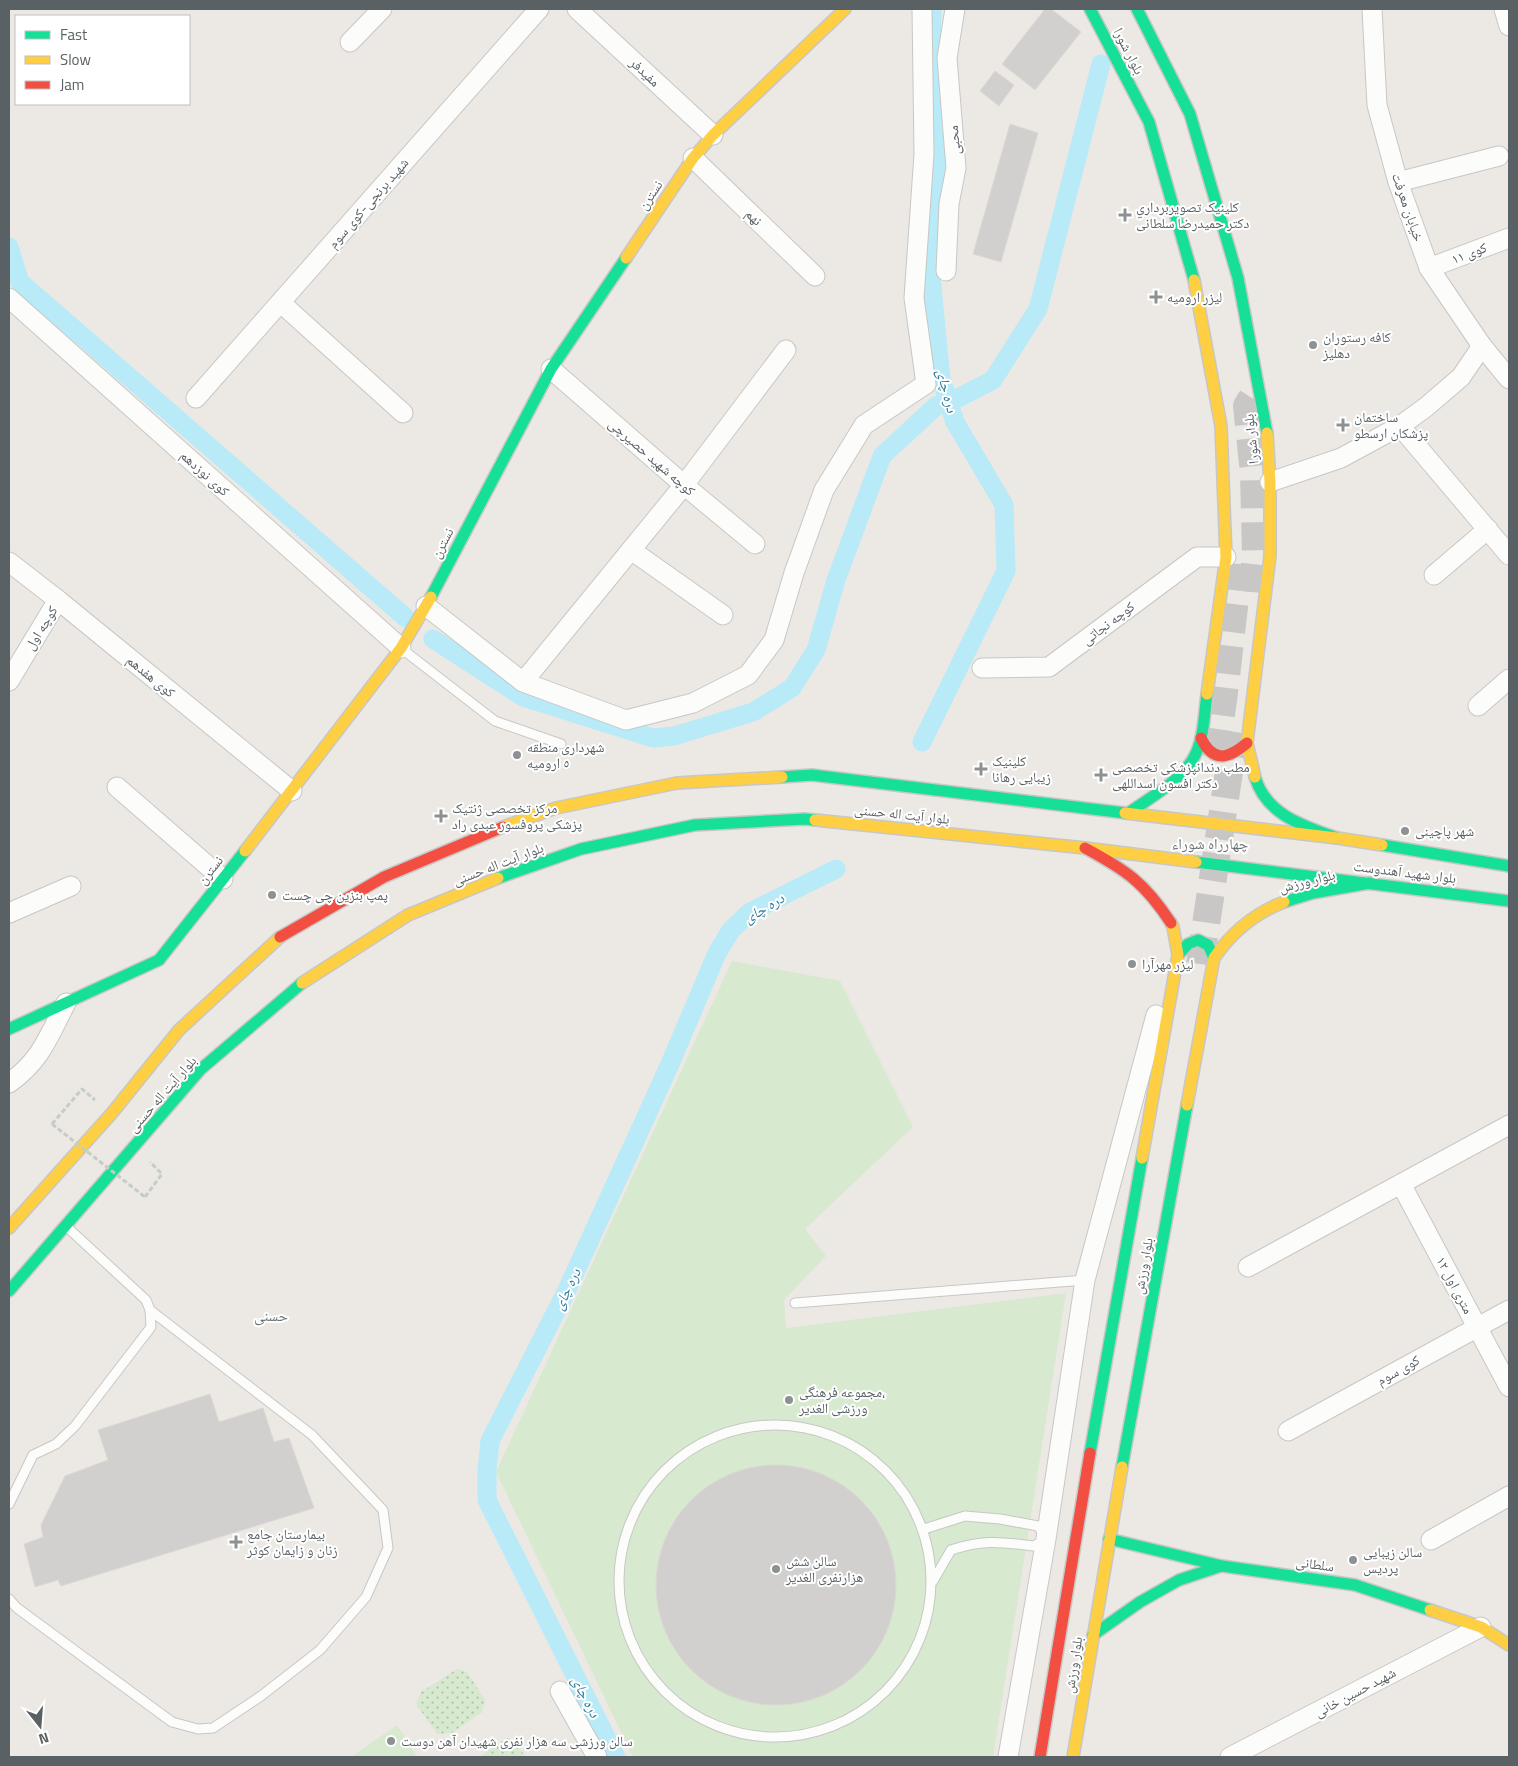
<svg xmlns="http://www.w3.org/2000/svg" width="1518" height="1766" viewBox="0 0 1518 1766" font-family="'Titillium Web','Noto Naskh Arabic',sans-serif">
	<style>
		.grass { fill: url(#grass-dots) }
		.garden { fill: #d7e9ce }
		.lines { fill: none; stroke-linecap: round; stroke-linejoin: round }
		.canal { stroke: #b8eaf7; stroke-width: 19 }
		.building { fill: #d2d0ce; stroke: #dcd8d4 }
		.primary-tunnel { stroke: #c8c7c5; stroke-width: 28; stroke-dasharray: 28 14; stroke-linecap: butt }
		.lane-casing { stroke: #c7c7c6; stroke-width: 11 }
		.street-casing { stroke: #c7c7c6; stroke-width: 21 }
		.fast-casing { stroke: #c7c7c6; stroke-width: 14 }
		.slow-casing { stroke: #c7c7c6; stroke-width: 14 }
		.jam-casing { stroke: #c7c7c6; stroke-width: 14 }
		.path { stroke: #c6cdc7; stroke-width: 3; stroke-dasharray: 5 2.5; stroke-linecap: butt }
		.lane { stroke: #fcfcfb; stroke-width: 9 }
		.street { stroke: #fcfcfb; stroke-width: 19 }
		.fast { stroke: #16e098; stroke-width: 11 }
		.slow { stroke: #ffcf43; stroke-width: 11 }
		.jam { stroke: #f24e42; stroke-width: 11 }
		.path-bridge { stroke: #c6cdc7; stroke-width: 3; stroke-dasharray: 5 2.5; stroke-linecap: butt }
		.poi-dot { fill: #8d9192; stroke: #fff; stroke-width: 2 }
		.labels { text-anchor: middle; stroke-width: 4; stroke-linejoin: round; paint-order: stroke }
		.street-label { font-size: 14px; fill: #5a6165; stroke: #fff }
		.poi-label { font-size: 14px; fill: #5a6165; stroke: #fff; text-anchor: start }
		.water-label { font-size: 15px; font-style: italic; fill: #2e7da0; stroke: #fff }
		.neighbourhood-label { font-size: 15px; fill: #6b7377; stroke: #fff }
	</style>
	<defs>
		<pattern id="grass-dots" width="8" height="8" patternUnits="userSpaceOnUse" patternTransform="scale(1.25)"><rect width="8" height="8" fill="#d7e9ce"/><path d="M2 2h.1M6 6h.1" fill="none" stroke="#b1c0ab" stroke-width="1.8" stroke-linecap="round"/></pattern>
	</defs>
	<rect width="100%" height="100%" fill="#ece9e5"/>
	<g class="grass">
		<polygon points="457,1669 467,1672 485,1700 482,1712 452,1733 437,1734 416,1704 421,1692"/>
		<polygon points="507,1738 512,1739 526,1757 479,1757"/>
	</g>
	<g class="garden">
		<polygon points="732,961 840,981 913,1127 805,1229 826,1256 784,1300 786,1328 1066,1293 993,1757 633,1757 496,1472"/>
		<polygon points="397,1725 417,1757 351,1757"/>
	</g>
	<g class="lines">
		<g class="canal">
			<polyline points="9,247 20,282 406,618"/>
			<polyline points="433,639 523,697 653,738 674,736 753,712 792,688 816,650 836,580 882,456 936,406 960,397 993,380 1038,309 1101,64"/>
			<polyline points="922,742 1006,571 1004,505 955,422 941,379 928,246 938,142 931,40 932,9"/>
			<polyline points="616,1757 487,1500 487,1469 490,1441 567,1290 670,1064 717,953 731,930 750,912 836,869"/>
		</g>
	</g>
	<g class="building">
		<polygon points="1045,9 1051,9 1081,32 1035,90 1002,64"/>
		<polygon points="995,71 1014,85 999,106 980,91"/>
		<polygon points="1010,124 1038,133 1001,262 973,254"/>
		<polygon points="210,1394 219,1422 263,1408 274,1442 289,1438 314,1508 61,1586 58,1580 35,1587 24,1544 43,1537 41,1525 65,1476 108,1460 98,1430"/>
		<circle cx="776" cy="1585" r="120"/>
	</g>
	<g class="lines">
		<g class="primary-tunnel">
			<polyline points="1252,592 1256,556 1254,473 1247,406 1259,387"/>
			<polyline points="1215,757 1224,693 1239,564"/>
			<polyline points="1200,964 1235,732"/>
		</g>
		<defs>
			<g id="lane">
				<polyline points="402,649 495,721 561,744"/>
				<polyline points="795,1303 1085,1280"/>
				<circle cx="775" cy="1581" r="156"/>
				<polyline points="9,1504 33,1455 56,1444 75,1426 151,1327 150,1310 146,1300 68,1228"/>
				<path d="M 924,1529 L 965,1516 L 1000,1519 L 1038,1526 L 1046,1539 L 1034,1546 C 1000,1542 984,1539 951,1550 L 933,1581"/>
				<polyline points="9,1599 17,1608 172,1722 198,1729 213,1728 261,1696 320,1650 366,1597 388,1548 383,1510 312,1435 150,1310"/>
			</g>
			<g id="street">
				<polyline points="577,9 713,135"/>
				<polyline points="1372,9 1377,105 1398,182 1429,268 1482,346 1509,379"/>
				<polyline points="1504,9 1509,26"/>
				<polyline points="350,42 382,9"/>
				<polyline points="693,158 815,276"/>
				<polyline points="1398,182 1499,156"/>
				<polyline points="1429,268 1509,238"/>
				<polyline points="946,271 949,204 956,168 947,58 955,9"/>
				<polyline points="9,298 401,648"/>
				<polyline points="281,303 403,413"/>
				<polyline points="551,369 684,485 755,544"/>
				<polyline points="196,398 539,9"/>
				<polyline points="1400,426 1509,555"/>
				<polyline points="1270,482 1341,458 1400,426 1426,407 1461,377 1482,346"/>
				<polyline points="631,550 723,615"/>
				<polyline points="9,562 58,600 292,791"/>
				<polyline points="1434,575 1488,529"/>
				<polyline points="426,606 523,682 626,720 693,703 748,675 774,640 794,573 824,490 864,425 926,384 914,298 924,154 922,9"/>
				<polyline points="982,668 1049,667 1197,557 1226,557"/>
				<polyline points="9,681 58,600"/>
				<polyline points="523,682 684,485 786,350"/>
				<polyline points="1478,706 1509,679"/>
				<polyline points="117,787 223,879"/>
				<polyline points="9,913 71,886"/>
				<path d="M 9,1083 C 41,1061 49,1035 66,1003"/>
				<polyline points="1401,1184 1509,1387"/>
				<polyline points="1248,1267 1509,1125"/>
				<polyline points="1288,1431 1509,1310"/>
				<polyline points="1431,1540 1509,1496"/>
				<polyline points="560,1691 597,1757"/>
				<polyline points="1008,1757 1046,1539 1085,1280 1156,1015"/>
				<polyline points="1230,1757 1481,1627"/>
			</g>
			<g id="fast">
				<polyline points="1090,9 1149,122 1194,280"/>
				<polyline points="1137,9 1190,114 1238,278 1267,433"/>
				<polyline points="431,597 551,369 626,258"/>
				<polyline points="782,777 812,775 1125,813"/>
				<path d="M 1255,777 C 1266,815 1304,826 1337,838"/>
				<path d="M 1130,812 C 1151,797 1179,782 1193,759 C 1204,741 1204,715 1207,694"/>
				<polyline points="1382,845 1509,866"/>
				<polyline points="1196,862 1509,901"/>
				<polyline points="498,878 581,849 695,825 805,819 815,820"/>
				<polyline points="1284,902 1313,893 1370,883"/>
				<polyline points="1178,955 1188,944 1198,940 1208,945 1214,958"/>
				<polyline points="9,1029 159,960 245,851"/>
				<polyline points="9,1291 201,1069 302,983"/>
				<polyline points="1090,1453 1142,1158"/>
				<polyline points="1122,1467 1187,1105"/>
				<polyline points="1109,1539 1222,1566 1355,1585 1430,1610"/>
				<polyline points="1093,1635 1140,1602 1179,1580 1221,1566"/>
			</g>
			<g id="slow">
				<polyline points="626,258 693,158 713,135 845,9"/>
				<polyline points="1194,280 1221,426 1226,557 1207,694"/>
				<polyline points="1255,777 1247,743 1270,556 1270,482 1267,433"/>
				<polyline points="1125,813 1337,838 1382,845"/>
				<polyline points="815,820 1085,848 1196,862"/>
				<polyline points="503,827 556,808 677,783 782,777"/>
				<polyline points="245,851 401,648 431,597"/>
				<polyline points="302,983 408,915 498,878"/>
				<path d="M 1187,1105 L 1214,958 C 1232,932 1255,913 1284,902"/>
				<polyline points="1142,1158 1178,955 1173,927 1171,923"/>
				<polyline points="9,1228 112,1113 179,1030 280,937"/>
				<polyline points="1430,1610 1481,1627 1509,1645"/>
				<polyline points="1073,1757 1122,1467"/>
			</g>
			<g id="jam">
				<path d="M 1201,738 C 1213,763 1228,759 1247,743"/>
				<path d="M 1085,848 C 1126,870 1145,883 1171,923"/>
				<polyline points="280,937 384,877 503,827"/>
				<polyline points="1040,1757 1090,1453"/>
			</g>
		</defs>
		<use href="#lane" class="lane-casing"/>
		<use href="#street" class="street-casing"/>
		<use href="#fast" class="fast-casing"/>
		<use href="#slow" class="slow-casing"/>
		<use href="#jam" class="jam-casing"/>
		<g class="path">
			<polyline points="52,1124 82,1089 95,1100"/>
			<polyline points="145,1197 162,1174 150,1162"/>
		</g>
		<use href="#lane" class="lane"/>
		<use href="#street" class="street"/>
		<use href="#fast" class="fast"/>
		<use href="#slow" class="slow"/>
		<use href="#jam" class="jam"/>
		<polyline class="path-bridge" points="52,1124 145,1197"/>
	</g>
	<g class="poi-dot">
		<path d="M1122.5 207.5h5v5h5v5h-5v5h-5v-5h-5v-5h5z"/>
		<path d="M1153.5 289.5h5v5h5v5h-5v5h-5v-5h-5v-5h5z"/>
		<circle cx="1313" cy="345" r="5"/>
		<path d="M1340.5 417.5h5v5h5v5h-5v5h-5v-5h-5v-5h5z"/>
		<circle cx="517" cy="755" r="5"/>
		<path d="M978.5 761.5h5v5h5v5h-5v5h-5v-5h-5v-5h5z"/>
		<path d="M1098.5 767.5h5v5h5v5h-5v5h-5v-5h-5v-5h5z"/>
		<path d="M438.5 808.5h5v5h5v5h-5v5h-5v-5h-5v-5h5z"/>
		<circle cx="1405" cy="831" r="5"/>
		<circle cx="272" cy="895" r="5"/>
		<circle cx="1132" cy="964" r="5"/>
		<circle cx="789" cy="1400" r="5"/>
		<path d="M233.5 1534.5h5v5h5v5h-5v5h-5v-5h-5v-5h5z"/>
		<circle cx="1353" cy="1560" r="5"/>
		<circle cx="776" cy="1569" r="5"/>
		<circle cx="391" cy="1741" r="5"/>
	</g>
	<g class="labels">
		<g class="street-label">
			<text transform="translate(1129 51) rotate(63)" y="5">بلوار شورا</text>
			<text transform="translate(645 72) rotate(43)" y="5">مفیدفر</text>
			<text transform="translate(954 140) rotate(-95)" y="5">محبی</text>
			<text transform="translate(650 195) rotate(-56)" y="5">نسترن</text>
			<text transform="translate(368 203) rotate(-49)" y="5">شهید برنجی-کوی سوم</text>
			<text transform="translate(1408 207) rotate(71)" y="5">خیابان معرفت</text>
			<text transform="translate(754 217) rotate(44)" y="5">نهم</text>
			<text transform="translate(1469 253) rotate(-21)" y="5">کوی ۱۱</text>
			<text transform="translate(1251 439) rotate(-96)" y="5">بلوار شورا</text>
			<text transform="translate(652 457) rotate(41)" y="5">کوچه شهید حصیرچی</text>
			<text transform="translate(205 473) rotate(42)" y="5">کوی نوزدهم</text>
			<text transform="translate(442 543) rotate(-62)" y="5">نسترن</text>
			<text transform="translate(1108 623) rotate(-37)" y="5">کوچه نجاتی</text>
			<text transform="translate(41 628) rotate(-58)" y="5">کوچه اول</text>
			<text transform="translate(151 676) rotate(39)" y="5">کوی هفدهم</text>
			<text transform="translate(902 814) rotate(6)" y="5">بلوار آیت اله حسنی</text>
			<text transform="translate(498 864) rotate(-21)" y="5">بلوار آیت اله حسنی</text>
			<text transform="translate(210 870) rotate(-52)" y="5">نسترن</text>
			<text transform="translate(1405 872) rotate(7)" y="5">بلوار شهید آهندوست</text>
			<text transform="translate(1307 881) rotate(-14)" y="5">بلوار ورزش</text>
			<text transform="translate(162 1094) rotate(-49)" y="5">بلوار آیت اله حسنی</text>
			<text transform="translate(1143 1266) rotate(-80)" y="5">بلوار ورزش</text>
			<text transform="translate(1455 1285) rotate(62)" y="5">۱۲ متری اول</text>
			<text transform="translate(1398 1370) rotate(-29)" y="5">کوی سوم</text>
			<text transform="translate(1315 1564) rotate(8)" y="5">سلطانی</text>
			<text transform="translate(1073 1665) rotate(-81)" y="5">بلوار ورزش</text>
			<text transform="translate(1355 1692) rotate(-28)" y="5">شهید حسین خانی</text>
		</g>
		<g class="poi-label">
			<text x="1136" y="212">کلینیک تصويربرداري<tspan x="1136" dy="16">دکتر حمیدرضا سلطانی</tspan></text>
			<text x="1167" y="302">لیزر ارومیه</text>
			<text x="1323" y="342">کافه رستوران<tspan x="1323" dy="16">دهلیز</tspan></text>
			<text x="1354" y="422">ساختمان<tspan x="1354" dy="16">پزشکان ارسطو</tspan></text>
			<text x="527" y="752">شهردارى منطقه<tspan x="527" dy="16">٥ ارومیه</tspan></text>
			<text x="992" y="766">کلینیک<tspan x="992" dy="16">زیبایی رهانا</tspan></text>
			<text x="1112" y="772">مطب دندانپزشکی تخصصی<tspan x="1112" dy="16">دکتر افسون اسداللهی</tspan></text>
			<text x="452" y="813">مرکز تخصصی ژنتیک<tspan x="452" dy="16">پزشکی پروفسور عبدی راد</tspan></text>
			<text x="1415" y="836">شهر پاچینی</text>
			<text x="282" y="900">پمپ بنزین چى چست</text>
			<text x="1142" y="969">لیزر مهرآرا</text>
			<text x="799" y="1397">مجموعه فرهنگی،<tspan x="799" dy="16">ورزشی الغدیر</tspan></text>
			<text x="247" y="1539">بیمارستان جامع<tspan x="247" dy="16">زنان و زایمان کوثر</tspan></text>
			<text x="1363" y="1557">سالن زیبایی<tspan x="1363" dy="16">پردیس</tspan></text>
			<text x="786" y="1566">سالن شش<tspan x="786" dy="16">هزارنفری الغدیر</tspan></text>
			<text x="401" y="1746">سالن ورزشی سه هزار نفری شهیدان آهن دوست</text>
		</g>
		<g class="water-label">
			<text transform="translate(947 391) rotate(76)" y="5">دره چای</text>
			<text transform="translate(764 908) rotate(-31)" y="5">دره چای</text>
			<text transform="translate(567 1289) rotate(-64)" y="5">دره چای</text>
			<text transform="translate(586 1697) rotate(63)" y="5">دره چای</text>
		</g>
		<g class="neighbourhood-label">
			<text x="1210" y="849">چهارراه شوراء</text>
			<text x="271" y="1321">حسنی</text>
		</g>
	</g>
	<rect width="1518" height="1766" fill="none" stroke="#5a6165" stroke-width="20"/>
	<rect x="15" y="15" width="175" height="90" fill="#ffffff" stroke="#bdc0c1"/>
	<rect x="25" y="31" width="25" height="8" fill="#16e098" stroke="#bdc0c1"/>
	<text x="60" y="40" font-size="15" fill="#5a6165">Fast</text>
	<rect x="25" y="56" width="25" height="8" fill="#ffcf43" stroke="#bdc0c1"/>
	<text x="60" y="65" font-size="15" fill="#5a6165">Slow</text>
	<rect x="25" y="81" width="25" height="8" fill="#f24e42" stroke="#bdc0c1"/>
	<text x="60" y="90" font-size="15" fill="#5a6165">Jam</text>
	<g transform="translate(40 1726) rotate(163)" stroke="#ffffff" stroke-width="4" paint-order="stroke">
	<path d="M0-4L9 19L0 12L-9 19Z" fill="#5a6165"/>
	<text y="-8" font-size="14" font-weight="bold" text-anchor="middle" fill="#5a6165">N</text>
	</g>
</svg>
